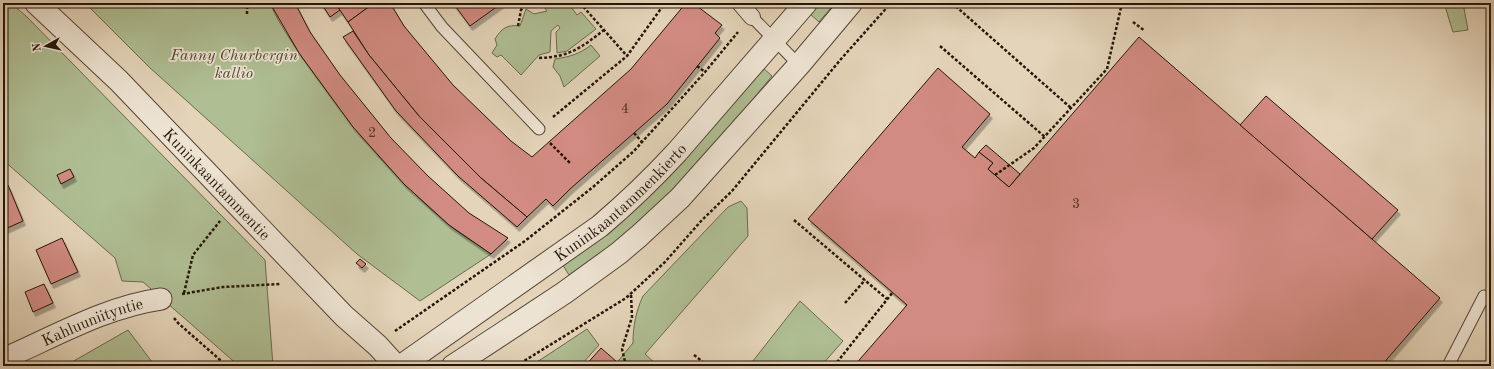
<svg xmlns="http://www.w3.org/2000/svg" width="1494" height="369" viewBox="0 0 1494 369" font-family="'Old Standard TT',serif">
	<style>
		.green { fill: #afbe93; stroke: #6a6a4e }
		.building { fill: #d28b82; stroke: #241509; filter: url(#shadow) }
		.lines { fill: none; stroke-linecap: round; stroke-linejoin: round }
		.service-casing { stroke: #544535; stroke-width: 13 }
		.pedestrian-casing { stroke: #544535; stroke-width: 18 }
		.minor-casing { stroke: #544535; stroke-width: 23 }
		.tertiary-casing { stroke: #544535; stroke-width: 24 }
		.path { stroke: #241509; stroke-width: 2.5; stroke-dasharray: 3 2; stroke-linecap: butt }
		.service { stroke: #ede3d2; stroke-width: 11 }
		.pedestrian { stroke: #ede3d2; stroke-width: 16 }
		.minor { stroke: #ede3d2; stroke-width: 21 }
		.tertiary { stroke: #ede3d2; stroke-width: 22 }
		.labels { text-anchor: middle; stroke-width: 3.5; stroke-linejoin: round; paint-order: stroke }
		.number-label { font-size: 14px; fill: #503227 }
		.park-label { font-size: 16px; font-style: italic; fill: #4e4832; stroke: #ede3d2 }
		.street-label { font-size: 16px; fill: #241509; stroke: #ede3d2 }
	</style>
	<defs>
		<filter id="shadow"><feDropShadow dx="2.5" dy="4.5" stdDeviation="0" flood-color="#0004"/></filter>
	</defs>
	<rect width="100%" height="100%" fill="#e4d4b9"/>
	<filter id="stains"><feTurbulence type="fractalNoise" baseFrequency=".005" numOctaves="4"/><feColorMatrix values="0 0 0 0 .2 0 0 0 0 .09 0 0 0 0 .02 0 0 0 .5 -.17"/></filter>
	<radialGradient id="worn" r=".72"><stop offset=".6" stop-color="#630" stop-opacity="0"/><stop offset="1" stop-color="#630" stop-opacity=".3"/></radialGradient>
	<g class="green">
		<polygon points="3,3 11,3 26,16 265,260 273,366 239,366 143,282 122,281 115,258 3,160"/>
		<path d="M 85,3 L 270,3 C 281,29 299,52 315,75 C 354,130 397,181 448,224 C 461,235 477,244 491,254 L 420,301 L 357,254 L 149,67 Z"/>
		<path d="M 541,3 L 568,3 L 577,15 L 581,12 L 596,29 L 567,51 L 557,53 L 556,32 L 560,28 L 558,25 L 551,31 L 550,52 L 539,55 L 521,75 L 501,55 L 497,57 L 492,53 L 497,45 L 495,39 C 501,29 507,24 520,26 L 526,9 L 534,14 L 547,11 Z"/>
		<polygon points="816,3 835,3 819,22 808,12"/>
		<polygon points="1444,3 1463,3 1468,30 1453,32"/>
		<path d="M 591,45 L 600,56 L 564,87 L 560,76 L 553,67 L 555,59 C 569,57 580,54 591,45 Z"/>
		<path d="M 762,67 L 772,76 C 733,123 695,170 651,212 C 626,236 597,255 569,275 L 561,262 Z"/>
		<path d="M 741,201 L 747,208 L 748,236 L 645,354 L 658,366 L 614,366 L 633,343 C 633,326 636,311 643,296 L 728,207 Z"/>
		<polygon points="800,301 843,341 821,366 749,366"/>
		<polygon points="587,329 599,345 581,365 582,366 534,366 537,362"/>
		<polygon points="128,330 155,366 65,366"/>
	</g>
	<g class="building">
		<polygon points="270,3 295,3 310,32 340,75 391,138 428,176 469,213 508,238 491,254 449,225 404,184 353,127 299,53"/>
		<polygon points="321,3 335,3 340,10 330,17"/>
		<polygon points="335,3 374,3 348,22"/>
		<polygon points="374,3 390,3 404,26 453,85 511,141 532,157 631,69 686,3 693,3 722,25 715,33 720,38 667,104 570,189 553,206 546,199 527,217 481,178 419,116 369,55 348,22"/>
		<polygon points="453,3 502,3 470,26"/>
		<polygon points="353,31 369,55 419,116 481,178 527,217 517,227 458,176 396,111 343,37"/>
		<polygon points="1139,37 1440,298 1381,366 854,366 907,305 808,219 938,68 990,114 962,147 975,158 979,152 993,163 988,169 1009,187"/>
		<polygon points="1266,96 1398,210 1372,239 1240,125"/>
		<polygon points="986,145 1020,174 1009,187 988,169 993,163 979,152"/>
		<polygon points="70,169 74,177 61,184 57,175"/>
		<polygon points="8,185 23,221 3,230 3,187"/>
		<polygon points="62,238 78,272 51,284 36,250"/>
		<polygon points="360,259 366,264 362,268 356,263"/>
		<polygon points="44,284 53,303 33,312 25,292"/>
		<polygon points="601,348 617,362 614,366 585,366"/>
	</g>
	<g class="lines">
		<defs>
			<g id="service">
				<polyline points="424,3 442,27 539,129"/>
				<polyline points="752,17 799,65"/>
				<polyline points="1448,366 1484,296 1491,299"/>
			</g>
			<polyline id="pedestrian" points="740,3 752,17"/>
			<g id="minor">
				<path id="s1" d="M 3,359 C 54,337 105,307 161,299"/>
			</g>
			<g id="tertiary">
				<path id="s2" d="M 36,3 L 119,81 L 344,316 L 378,346 L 396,366"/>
				<path id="s3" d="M 401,366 L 600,226 C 627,203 653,178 677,152 L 806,3"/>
				<polyline points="453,366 564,293 619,253 639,236 680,198 799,65 851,3"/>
			</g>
		</defs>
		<use href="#service" class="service-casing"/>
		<use href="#pedestrian" class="pedestrian-casing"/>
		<use href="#minor" class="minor-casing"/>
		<use href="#tertiary" class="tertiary-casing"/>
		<g class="path">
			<polyline points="580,3 627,56"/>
			<polyline points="952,3 1071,108"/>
			<polyline points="247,14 247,3"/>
			<polyline points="1133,22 1145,31"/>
			<polyline points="518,26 521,10 526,3"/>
			<polyline points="940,46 1045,137"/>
			<path d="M 539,58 C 569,57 581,48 604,30"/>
			<polyline points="697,66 705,72"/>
			<polyline points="553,117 627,56 665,3"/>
			<polyline points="634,133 642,142"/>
			<polyline points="550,143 571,164"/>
			<polyline points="995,175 1034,148 1107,69 1122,3"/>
			<polyline points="794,220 887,299"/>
			<polyline points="184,293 193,255 220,221"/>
			<polyline points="182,294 223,287 281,284"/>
			<polyline points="845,303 865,280"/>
			<polyline points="174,318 178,323 227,366"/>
			<polyline points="395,331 525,241 593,187 634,151 705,72 738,32"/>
			<polyline points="694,355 708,366"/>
			<polyline points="516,366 626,298 665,262 702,220 732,191 841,59 891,3"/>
			<polyline points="626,366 622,349 632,317 631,294"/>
			<polyline points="834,366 893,292"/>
		</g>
		<use href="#service" class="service"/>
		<use href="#pedestrian" class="pedestrian"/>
		<use href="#minor" class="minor"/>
		<use href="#tertiary" class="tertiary"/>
	</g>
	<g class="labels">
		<g class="number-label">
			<text x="625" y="113">4</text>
			<text x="372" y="137">2</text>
			<text x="1076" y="208">3</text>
		</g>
		<g class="park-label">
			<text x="234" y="60">Fanny Churbergin<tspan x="234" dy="18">kallio</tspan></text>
		</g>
		<g class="street-label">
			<text dy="6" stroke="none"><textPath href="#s2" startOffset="256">Kuninkaantammentie</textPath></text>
			<text dy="6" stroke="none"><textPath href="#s3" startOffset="274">Kuninkaantammenkierto</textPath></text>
			<text dy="6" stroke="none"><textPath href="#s1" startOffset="97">Kahluuniityntie</textPath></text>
		</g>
	</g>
	<rect width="1494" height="369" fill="none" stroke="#e4d4b9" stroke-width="16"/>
	<rect x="4" y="4" width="1486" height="361" fill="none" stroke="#241509" stroke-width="2"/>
	<rect x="8" y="8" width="1478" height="353" fill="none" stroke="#241509"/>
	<g transform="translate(46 46) rotate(262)" stroke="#ede3d2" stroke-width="3" paint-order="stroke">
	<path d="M0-3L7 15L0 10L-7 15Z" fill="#241509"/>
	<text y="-6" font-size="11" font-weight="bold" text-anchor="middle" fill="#241509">N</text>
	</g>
	<rect width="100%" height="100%" filter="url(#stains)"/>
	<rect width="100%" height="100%" fill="url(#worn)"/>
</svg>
